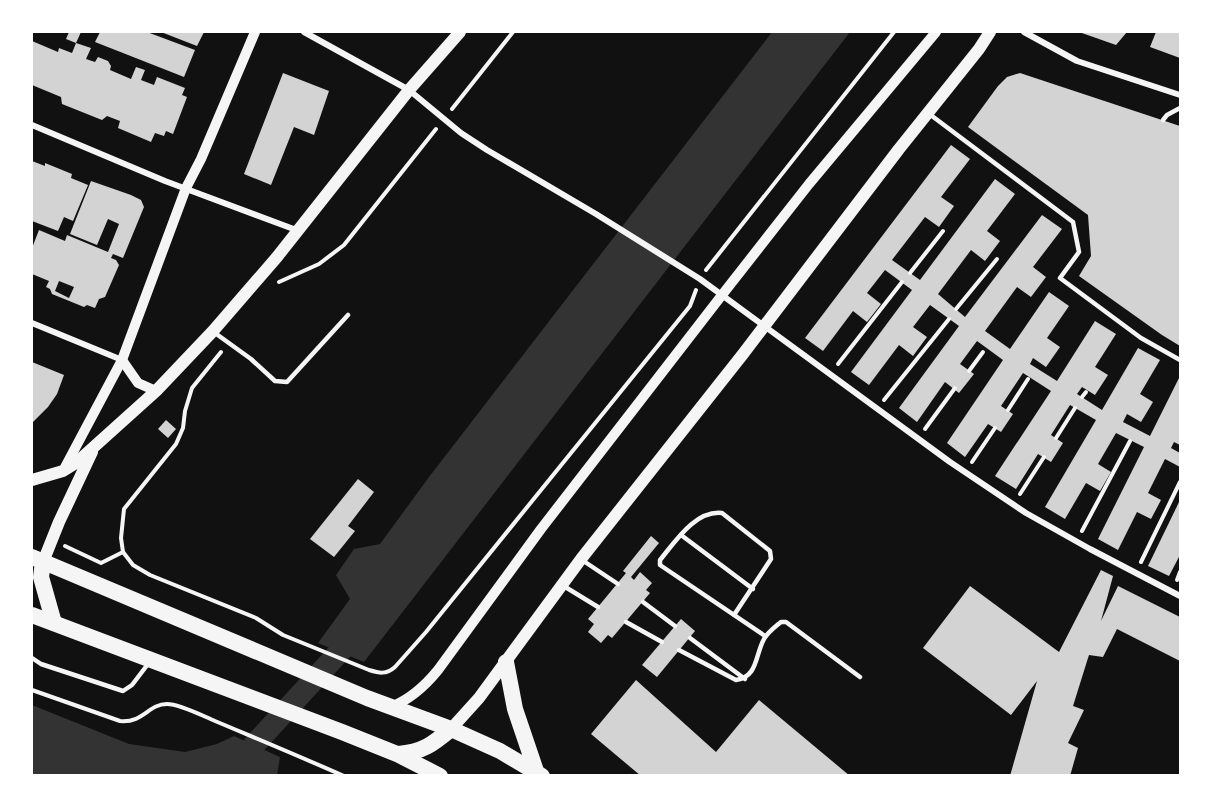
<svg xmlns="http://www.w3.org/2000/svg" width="1212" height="807" viewBox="0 0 1212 807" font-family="Rubik,sans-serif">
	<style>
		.water { fill: #333 }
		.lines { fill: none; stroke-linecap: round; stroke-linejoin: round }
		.canal { stroke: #333; stroke-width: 22 }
		.building { fill: #d3d3d3; fill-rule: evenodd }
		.path { stroke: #f5f5f5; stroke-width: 4 }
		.service { stroke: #f5f5f5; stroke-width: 4.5 }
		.minor { stroke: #f5f5f5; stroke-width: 6 }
		.tertiary { stroke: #f5f5f5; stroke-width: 10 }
		.secondary { stroke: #f5f5f5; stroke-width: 12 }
		.trunk { stroke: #f5f5f5; stroke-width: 16 }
	</style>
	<rect width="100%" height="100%" fill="#111"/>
	<g class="water">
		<polygon points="772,32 850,32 364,662 318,643 350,599 336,575 354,549 380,544 429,477"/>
		<polygon points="32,705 129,744 185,752 217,744 234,736 280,757 277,775 32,775"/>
	</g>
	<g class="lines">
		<polyline class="canal" points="254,745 344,647 358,628"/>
	</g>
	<g class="building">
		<polygon points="69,32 81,32 76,43 66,39"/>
		<polygon points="100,32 147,32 195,50 184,77 95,42"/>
		<polygon points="161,32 204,32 197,46"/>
		<polygon points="1079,32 1127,32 1116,45"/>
		<polygon points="1156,32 1180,32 1180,58 1150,47"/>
		<polygon points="32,41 58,52 59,48 72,53 76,43 91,48 86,59 95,62 98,57 108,61 111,66 110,70 131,79 136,67 145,70 141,80 154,85 157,77 185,88 182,95 187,97 173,134 166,131 164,136 155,133 151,142 118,128 120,121 107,116 102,120 62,104 61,97 32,85"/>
		<polygon points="283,73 329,91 314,135 294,127 271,185 244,174"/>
		<polygon points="1020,73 1180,126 1180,346 1162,335 1079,276 1091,256 1088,215 968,127 998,86 1007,77"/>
		<polygon points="951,145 970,159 941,197 954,206 939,227 925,217 892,260 920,280 995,179 1015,194 987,231 1000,241 985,261 971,250 938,294 965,317 1042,215 1062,229 1033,267 1046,277 1031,297 1017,287 985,331 1010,349 1049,292 1069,306 1047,338 1060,347 1046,367 1033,358 1030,364 1057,381 1095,321 1116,334 1095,367 1108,375 1095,395 1082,387 1077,394 1102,410 1138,348 1160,360 1140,394 1153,402 1141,422 1127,414 1123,422 1150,436 1180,376 1180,445 1174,442 1171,448 1180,453 1180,467 1165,459 1148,493 1161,500 1151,519 1137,512 1118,550 1098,539 1144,447 1116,433 1098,464 1111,472 1100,491 1086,483 1065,519 1045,507 1096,420 1070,405 1051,435 1063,443 1051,462 1038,454 1016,489 995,476 1051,391 1023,373 1001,406 1013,414 1001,432 988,424 965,457 947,443 1003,360 977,341 960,364 974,374 959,393 945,382 917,422 899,408 959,326 930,305 913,327 927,337 913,356 899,345 869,385 851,372 912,290 885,270 867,293 881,304 867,322 853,311 823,351 805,338"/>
		<polygon points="32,161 45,166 45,163 72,174 71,178 88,185 73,221 64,217 58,231 32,221"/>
		<path d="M 91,181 L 131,195 L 141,200 L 144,207 L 123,258 L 113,254 L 111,258 L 116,260 L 119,265 L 105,297 L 99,299 L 95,308 L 87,305 L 84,307 L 52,294 L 50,289 L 46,287 L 49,281 L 32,274 L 32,248 L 39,230 L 65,241 L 67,235 L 108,252 L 119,224 L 108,219 L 97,245 L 70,234 ZM 59,281 L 74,287 L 69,298 L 55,291 Z"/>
		<polygon points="32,362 64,375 57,394 48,407 32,423"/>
		<polygon points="166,420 176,429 168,438 158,429"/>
		<polygon points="358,479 374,492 348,526 355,531 334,557 310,539"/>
		<polygon points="1180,500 1180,555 1169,576 1148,566"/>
		<polygon points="651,536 659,543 631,577 634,580 640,572 652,583 646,590 650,593 612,638 608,635 601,643 588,632 594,624 588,619 626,573 623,571"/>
		<polygon points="1101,570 1113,576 1101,621 1118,586 1180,617 1180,661 1117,629 1103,657 1089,655 1088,658 1073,706 1084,710 1068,743 1078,748 1070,776 1010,776 1037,681 1011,715 923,648 970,586 1059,652"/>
		<polygon points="681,619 695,631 657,677 642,665"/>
		<polygon points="636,680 716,752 759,700 850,776 641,776 591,734"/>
	</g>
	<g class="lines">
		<g class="path">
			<polyline points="452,109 513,32"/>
			<polyline points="706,270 894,32"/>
			<polyline points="910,273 943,231"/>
			<polyline points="279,282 319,264 344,245 436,129"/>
			<polyline points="956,309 997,259"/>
			<path d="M 221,352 L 192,388 L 185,411 L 183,428 L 176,444 L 124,509 L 121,538 L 123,552 L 133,565 L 150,575 L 256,618 L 283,635 L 369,670 C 379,673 386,675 395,667 L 426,632 L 690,306 L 696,290"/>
			<polyline points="838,364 902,282"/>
			<polyline points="969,371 983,352"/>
			<polyline points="1082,397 1086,392"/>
			<polyline points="884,400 949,319"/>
			<polyline points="1008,410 1028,379"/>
			<polyline points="925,429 955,388"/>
			<polyline points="1056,438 1075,408"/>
			<polyline points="972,462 995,428"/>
			<polyline points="1020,494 1044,457"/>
			<polyline points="1082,531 1130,441"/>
			<polyline points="65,546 101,563 123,552"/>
			<polyline points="1141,562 1180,482"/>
			<polyline points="1177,580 1180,572"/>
			<path d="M 32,690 L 120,721 C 144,723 148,704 167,704 C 180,704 203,716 215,721 C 258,739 301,757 344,776"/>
		</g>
		<g class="service">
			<polyline points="928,113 1073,222 1079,252 1060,278 1141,338 1180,360"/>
			<polyline points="1163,120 1167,115 1180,108"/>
			<polyline points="215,333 251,359 275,381 287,382 348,315"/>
			<polyline points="681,535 753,589"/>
			<polyline points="582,560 618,584"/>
			<polyline points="562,585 598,607"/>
			<polyline points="643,602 675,626"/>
			<path d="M 734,615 L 771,559 L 770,551 L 722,513 C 695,510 675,542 660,560 L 660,565 L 765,636"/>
			<polyline points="626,622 662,642"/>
			<polyline points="690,638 745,679"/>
			<path d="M 679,650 L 736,680 C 758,677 755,655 764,639 C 768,632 775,627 781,622 L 786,622 L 860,677"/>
			<polyline points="32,658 41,664 123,691 132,685 148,664"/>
		</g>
		<g class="minor">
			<polyline points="304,32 409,90 461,133 487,150 596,214 700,279 950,462 1026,513 1090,549 1180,596"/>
			<polyline points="1024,32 1077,61 1180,95"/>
			<polyline points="32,125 165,181 299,231"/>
			<polyline points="32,323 122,360"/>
		</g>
		<g class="tertiary">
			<polyline points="122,360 138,383 156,391"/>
			<polyline points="63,471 122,360 186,188 201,159 255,32"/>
			<path d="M 391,707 C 411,699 425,686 438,670 L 541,529 L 722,295 L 809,184 L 936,32"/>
		</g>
		<g class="secondary">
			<polyline points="32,480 63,471 76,463 156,391 213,331 277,257 409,90 460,32"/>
			<polyline points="43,562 59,522 92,452"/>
			<polyline points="451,729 479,698 581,559 743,354 899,149 979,49 990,32"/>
		</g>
		<g class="trunk">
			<polyline points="32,557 367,698 451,729 500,751 542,776"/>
			<polyline points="43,562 41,577 54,623"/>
			<polyline points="32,615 342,732 397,754 440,776"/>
			<polyline points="506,662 515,709 536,771"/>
			<path d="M 398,754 C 423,752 433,744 451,729"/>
		</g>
	</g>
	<rect width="1212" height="807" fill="none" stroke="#ffffff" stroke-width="66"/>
</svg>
